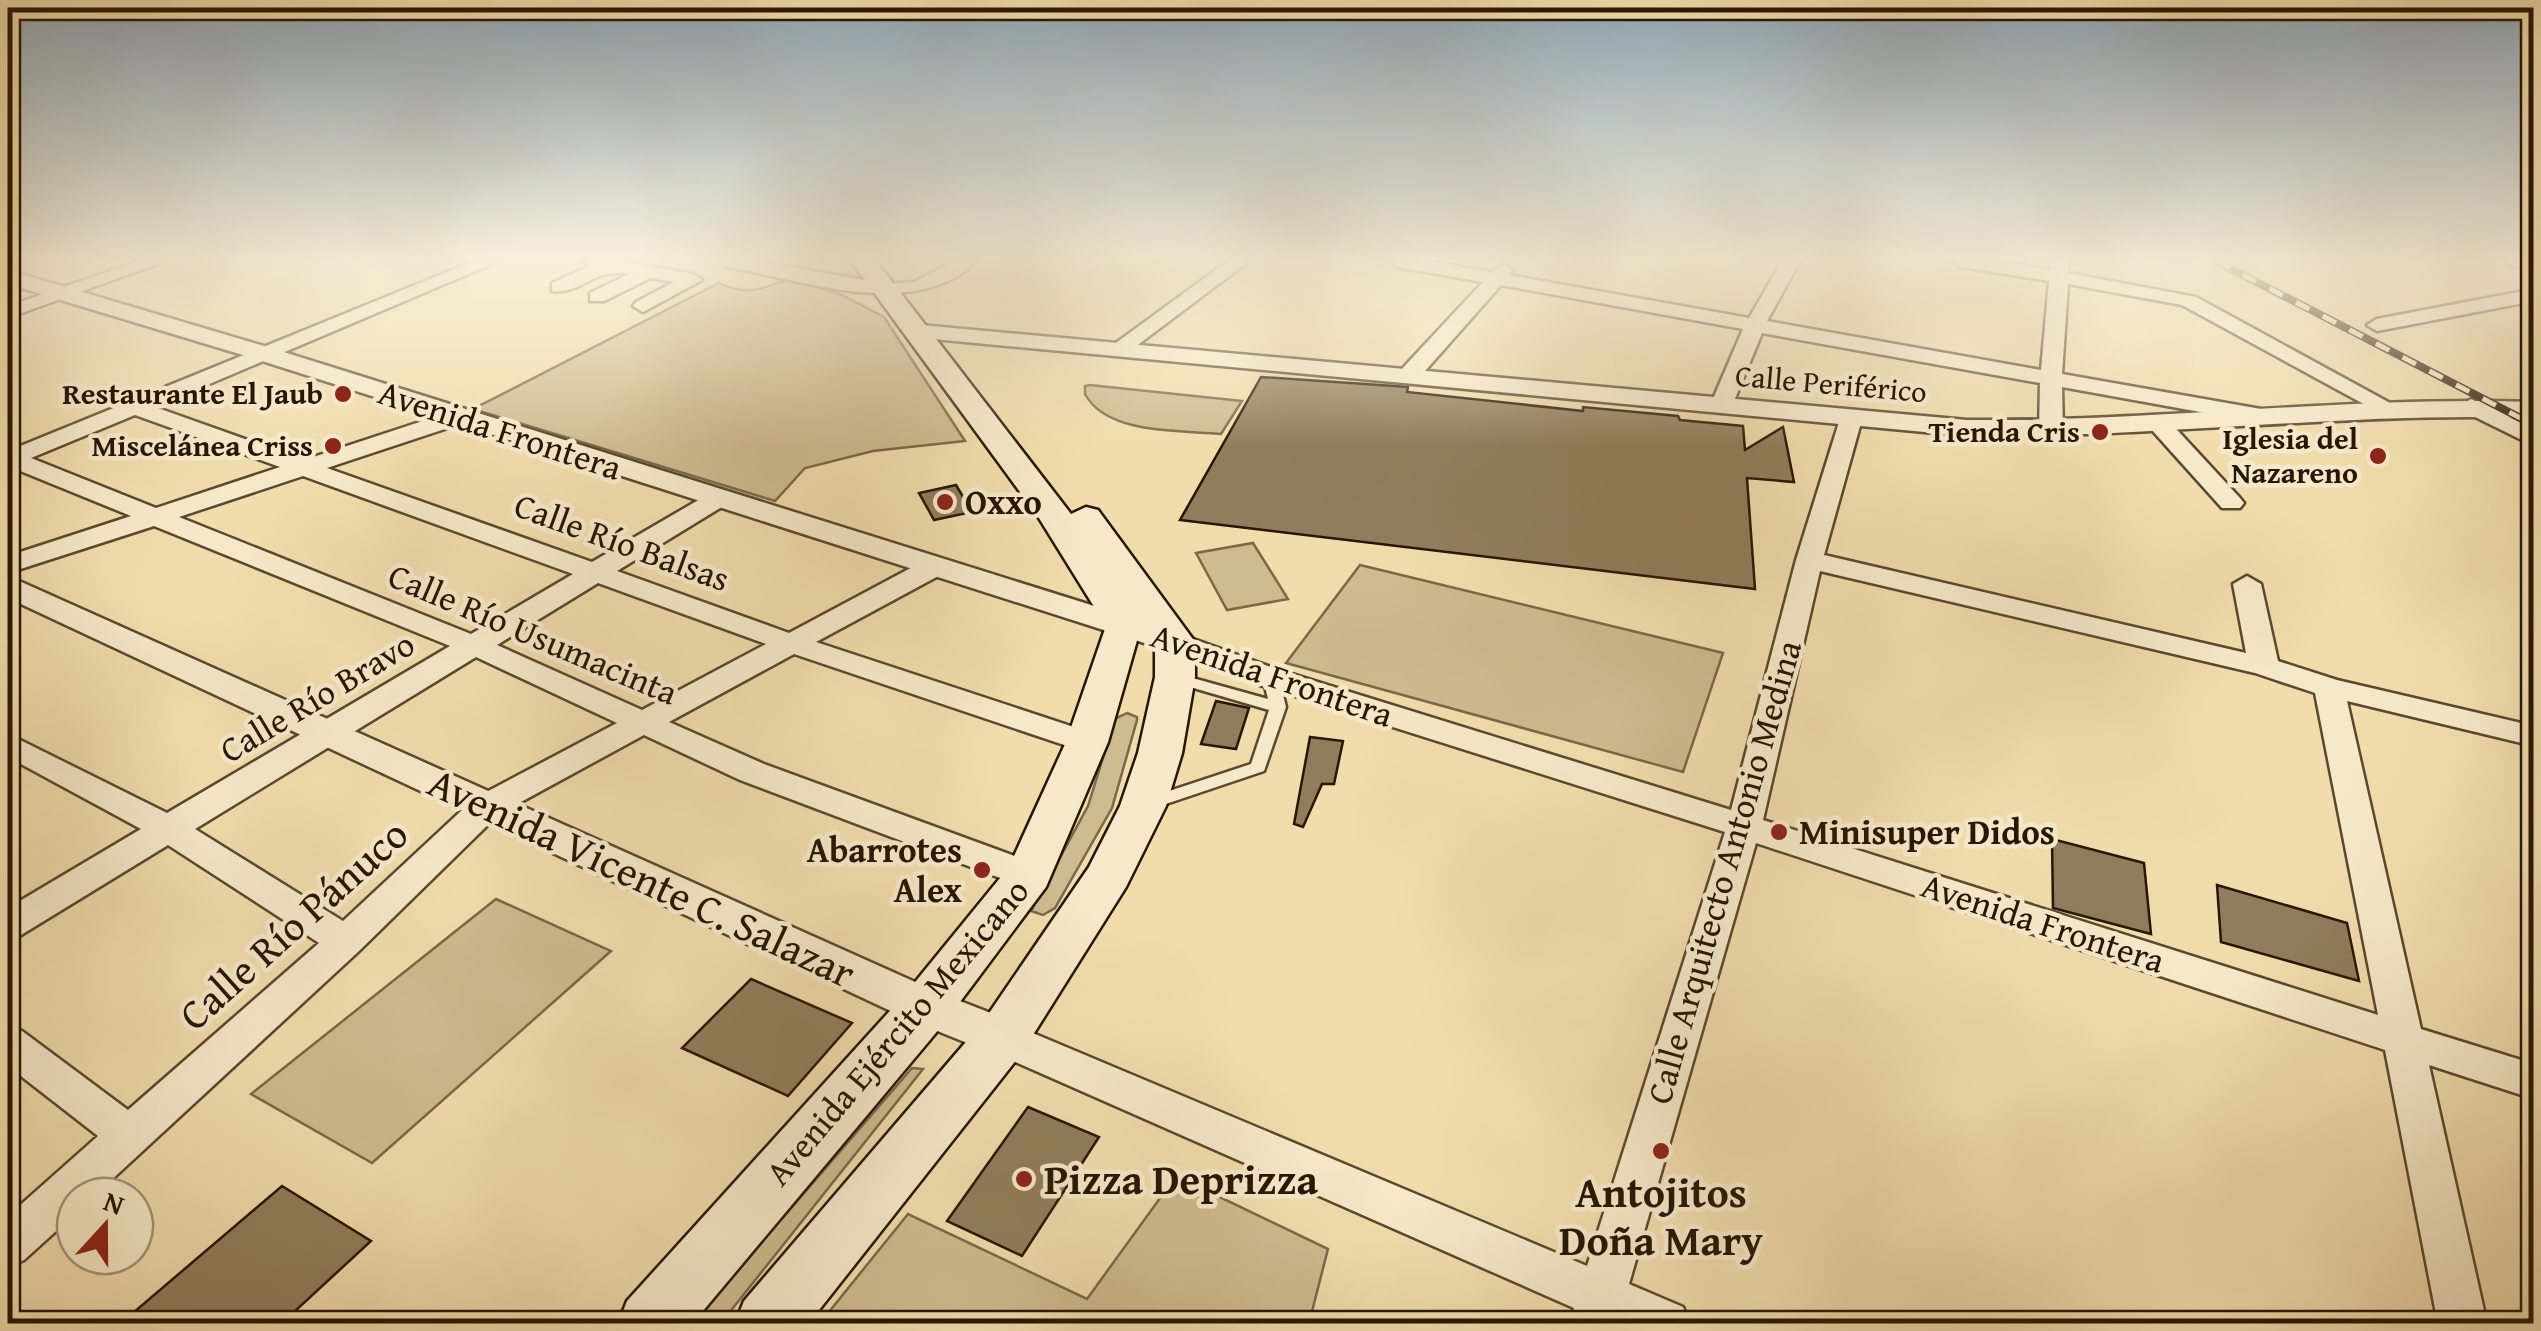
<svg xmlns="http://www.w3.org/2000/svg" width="2541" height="1331" viewBox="0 0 2541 1331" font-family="'Gentium Book Plus',serif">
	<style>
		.green { fill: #cebb8f; stroke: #7a6849; stroke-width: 2.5 }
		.building { fill: #907d5b; stroke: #261603; stroke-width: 2.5 }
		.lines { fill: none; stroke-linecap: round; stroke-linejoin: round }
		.service-casing { stroke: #59482d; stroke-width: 5 }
		.minor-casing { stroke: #59482d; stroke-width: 5 }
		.tertiary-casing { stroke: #59482d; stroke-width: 5 }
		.secondary-casing { stroke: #261603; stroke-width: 5 }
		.service { fill: #f6e9c9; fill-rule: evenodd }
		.minor { fill: #f6e9c9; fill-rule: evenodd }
		.tertiary { fill: #f6e9c9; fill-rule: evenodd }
		.secondary { fill: #f6e9c9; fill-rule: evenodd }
		.rail-casing { stroke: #261603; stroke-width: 8 }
		.rail { stroke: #f6e9c9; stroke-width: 5; stroke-dasharray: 15; stroke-linecap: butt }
		.poi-dot { fill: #8f2418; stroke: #f6e9c9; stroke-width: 4 }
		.labels { text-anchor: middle; stroke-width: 9; stroke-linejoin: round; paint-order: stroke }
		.far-street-label { font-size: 30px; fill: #261603; stroke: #f6e9c9 }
		.far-poi-label { font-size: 30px; font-weight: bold; fill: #261603; stroke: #f6e9c9; text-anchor: end }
		.street-label { font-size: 35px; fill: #261603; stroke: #f6e9c9 }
		.poi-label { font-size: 35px; font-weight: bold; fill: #261603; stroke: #f6e9c9; text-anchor: start }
		.near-street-label { font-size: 42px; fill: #261603; stroke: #f6e9c9 }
		.near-poi-label { font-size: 42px; font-weight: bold; fill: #261603; stroke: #f6e9c9; text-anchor: start }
	</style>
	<rect width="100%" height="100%" fill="#f1ddac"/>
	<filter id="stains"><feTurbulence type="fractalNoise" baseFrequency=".002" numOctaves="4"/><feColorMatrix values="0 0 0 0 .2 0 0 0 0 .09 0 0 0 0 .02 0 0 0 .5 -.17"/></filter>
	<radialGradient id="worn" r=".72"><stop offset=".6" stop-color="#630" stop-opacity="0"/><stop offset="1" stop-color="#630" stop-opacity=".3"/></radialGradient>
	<g class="green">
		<path d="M 791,278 L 842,295 L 884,317 L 965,441 L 873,451 L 805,468 L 775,501 L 473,409 L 719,283 C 746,297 765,288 791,278 Z"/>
		<path d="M 1090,385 L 1242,401 L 1221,434 C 1181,430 1107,435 1085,394 L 1085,386 Z"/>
		<polygon points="1253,543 1288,599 1227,610 1196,553"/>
		<polygon points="1360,565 1723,653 1683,772 1286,663"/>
		<polygon points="1127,713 1137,717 1137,720 1112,808 1055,908 1043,915 1031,911 1088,806 1115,719"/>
		<polygon points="496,899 611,951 372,1163 251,1094"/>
		<polygon points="912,1068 923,1069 721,1323 691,1324"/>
		<polygon points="1176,1176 1328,1249 1309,1323 820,1323 908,1214 1087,1299"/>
	</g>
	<g class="building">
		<polygon points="1261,377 1408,387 1407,392 1583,411 1583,407 1678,416 1680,420 1743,426 1745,450 1783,427 1794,482 1747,478 1755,589 1180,520"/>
		<polygon points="956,485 972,512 934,520 919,493"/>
		<polygon points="1216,701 1249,708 1236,749 1201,744"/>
		<polygon points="1310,737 1343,741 1334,784 1322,784 1303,827 1294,824"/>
		<polygon points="2052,839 2144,863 2151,934 2053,908"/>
		<polygon points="2217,885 2347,923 2359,981 2221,942"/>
		<polygon points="751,979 852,1023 788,1096 682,1048"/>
		<polygon points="1028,1107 1099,1137 1022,1256 947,1221"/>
		<polygon points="282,1186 371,1241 281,1324 120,1324"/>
	</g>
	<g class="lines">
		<defs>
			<polygon id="service" points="1271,673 1279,678 1286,707 1264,771 1157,807 1145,807 1143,803 1145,799 1251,764 1269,710 1173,682 1170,679 1173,676 1178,674 1268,699 1263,678"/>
			<g id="minor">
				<polygon points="139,261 166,261 8,318 8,306"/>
				<path d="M 474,261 L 499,261 L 155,407 L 304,460 L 450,412 L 466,412 L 469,417 L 466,422 L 327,468 L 592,562 L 707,495 L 725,495 L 729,500 L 725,505 L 617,571 L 789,633 L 922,562 L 942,562 L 946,568 L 942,574 L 816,642 L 1098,735 L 1103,742 L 1098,749 L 1087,752 L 1076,749 L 794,654 L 669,722 L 764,764 L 1042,866 L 1047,875 L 1042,884 L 1029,888 L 1016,884 L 740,780 L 644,735 L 499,814 L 359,951 L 94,1196 L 75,1196 L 75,1214 L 24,1260 L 8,1267 L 8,1216 L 98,1136 L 8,1066 L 8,1026 L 22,1031 L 128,1110 L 319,943 L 168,845 L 21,935 L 8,939 L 8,908 L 141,829 L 8,757 L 8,734 L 167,813 L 450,646 L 154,526 L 8,573 L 8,556 L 131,516 L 8,466 L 8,451 ZM 135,415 L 280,467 L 156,508 L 31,458 ZM 303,476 L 573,574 L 471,634 L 179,517 ZM 598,583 L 766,644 L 642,710 L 497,645 ZM 476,657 L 617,723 L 475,798 L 343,921 L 195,829 Z"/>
				<path d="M 583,261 L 621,261 L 693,274 L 702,280 L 643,312 L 633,306 L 636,302 L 674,282 L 650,278 L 604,301 L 590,301 L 590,293 L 629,274 C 594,267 581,295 552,291 L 552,283 L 590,266 Z"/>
				<path d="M 719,261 L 758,261 L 886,284 L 914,282 L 954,261 L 977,261 C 915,322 803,280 728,267 Z"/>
				<polygon points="1228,261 1249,261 1127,353 1113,353 1110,349 1113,345"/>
				<polygon points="1388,261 1427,261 1492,272 1504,264 1513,270 1509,275 1749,318 1782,261 1800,261 1767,321 2041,370 2049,281 1961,267 1952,261 1995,261 2050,270 2051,261 2069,261 2068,273 2196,297 2401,409 2398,414 2382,414 2182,305 2068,284 2062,374 2261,409 2272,416 2261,423 2062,387 2063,431 2051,438 2039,431 2040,383 1762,333 1732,406 1721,413 1710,406 1743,329 1501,285 1417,380 1401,380 1398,375 1401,370 1483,282 1397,267"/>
				<polygon points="2507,261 2534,261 2534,271 2509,265"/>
				<polygon points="2534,289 2534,301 2377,331 2367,325 2377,319"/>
				<polygon points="2471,399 2534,429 2534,446 2463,411 2460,406"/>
				<path d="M 1851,412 L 1862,419 L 1824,555 L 2246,653 L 2233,584 L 2247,576 L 2261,584 L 2278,661 L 2337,680 L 2534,726 L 2534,746 L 2347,701 L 2421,1029 L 2534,1064 L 2534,1099 L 2429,1065 L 2487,1324 L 2438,1324 L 2385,1050 L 1756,843 L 1629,1284 L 1683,1307 L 1690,1324 L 1569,1324 L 1574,1308 L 988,1050 L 982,1038 L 988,1026 L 1002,1021 L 1016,1026 L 1587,1266 L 1725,832 L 1260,685 L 1165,648 L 1160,642 L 1165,636 L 1185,636 L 1282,671 L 1731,810 L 1796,560 L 1840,419 ZM 1820,571 L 2255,673 L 2315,693 L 2378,1015 L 1763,820 Z"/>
				<polygon points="2159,417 2167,419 2240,498 2244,503 2240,508 2222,508 2151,429 2147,424"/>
			</g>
			<g id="tertiary">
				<polygon points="8,270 274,349 1187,635 1192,642 1187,649 1175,652 1163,649 256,359 8,284"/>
				<path d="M 920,325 L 1967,420 C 2156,422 2344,396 2534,402 L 2534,418 C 2344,412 2156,438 1967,436 L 912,337 L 908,332 L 912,327 Z"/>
				<polygon points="8,576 942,994 1019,1024 1026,1038 1019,1052 1002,1057 910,1020 8,598"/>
			</g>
			<polygon id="secondary" points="851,261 876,261 1071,514 1086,507 1098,510 1195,642 1195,677 1182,753 1166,806 1126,887 1021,1054 808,1324 735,1324 744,1301 983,1022 1089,867 1120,806 1138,753 1155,677 1155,642 1142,623 1108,742 1046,887 945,1022 692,1324 618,1324 627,1301 907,992 1009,867 1066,742 1106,626 1039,518"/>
		</defs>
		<use href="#service" class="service-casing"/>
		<use href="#minor" class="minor-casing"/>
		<use href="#tertiary" class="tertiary-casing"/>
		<use href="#secondary" class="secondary-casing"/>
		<use href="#service" class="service"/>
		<use href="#minor" class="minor"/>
		<use href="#tertiary" class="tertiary"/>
		<use href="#secondary" class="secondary"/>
		<defs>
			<polyline id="rail" points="2216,261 2534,425"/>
		</defs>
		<use href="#rail" class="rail-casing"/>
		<use href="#rail" class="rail"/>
	</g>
	<linearGradient id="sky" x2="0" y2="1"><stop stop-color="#90a9b9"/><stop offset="0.58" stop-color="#f9f0da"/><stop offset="1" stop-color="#f9f0da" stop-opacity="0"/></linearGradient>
	<rect width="2541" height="447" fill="url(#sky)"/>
	<g class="poi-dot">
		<circle cx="343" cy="394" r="10"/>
		<circle cx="2100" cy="432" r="10"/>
		<circle cx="333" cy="446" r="10"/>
		<circle cx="2378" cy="456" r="10"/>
		<circle cx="945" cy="502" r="10"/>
		<circle cx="1779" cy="832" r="10"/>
		<circle cx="982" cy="870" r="10"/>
		<circle cx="1661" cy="1151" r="10"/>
		<circle cx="1024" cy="1179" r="10"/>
	</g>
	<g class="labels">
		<g class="far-street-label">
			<text transform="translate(1831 384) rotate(5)" y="10">Calle Periférico</text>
		</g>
		<g class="far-poi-label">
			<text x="323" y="404">Restaurante El Jaub</text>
			<text x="2080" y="442">Tienda Cris</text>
			<text x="2358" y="449">Iglesia del<tspan x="2358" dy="34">Nazareno</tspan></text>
			<text x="313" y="456">Miscelánea Criss</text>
		</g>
		<g class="street-label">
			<text transform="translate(500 430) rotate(18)" y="12">Avenida Frontera</text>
			<text transform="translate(622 542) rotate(20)" y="12">Calle Río Balsas</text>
			<text transform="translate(533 634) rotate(23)" y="12">Calle Río Usumacinta</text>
			<text transform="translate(1272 675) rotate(19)" y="12">Avenida Frontera</text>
			<text transform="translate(317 697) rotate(-31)" y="12">Calle Río Bravo</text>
			<text transform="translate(1724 872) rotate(-74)" y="12">Calle Arquitecto Antonio Medina</text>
			<text transform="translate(2043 923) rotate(18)" y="12">Avenida Frontera</text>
			<text transform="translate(897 1032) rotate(-50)" y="12">Avenida Ejército Mexicano</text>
		</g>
		<g class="poi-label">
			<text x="965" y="514">Oxxo</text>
			<text x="1799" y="844">Minisuper Didos</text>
			<text x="962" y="862" text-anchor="end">Abarrotes<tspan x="962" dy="40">Alex</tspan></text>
		</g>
		<g class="near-street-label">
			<text transform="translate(642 877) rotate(25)" y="15">Avenida Vicente C. Salazar</text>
			<text transform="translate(293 924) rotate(-42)" y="15">Calle Río Pánuco</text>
		</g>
		<g class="near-poi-label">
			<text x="1044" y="1194">Pizza Deprizza</text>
			<text x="1661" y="1207" text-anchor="middle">Antojitos<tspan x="1661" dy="48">Doña Mary</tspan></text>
		</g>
	</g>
	<rect width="2541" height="1331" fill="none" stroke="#f1ddac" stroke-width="40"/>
	<rect x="10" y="10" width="2521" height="1311" fill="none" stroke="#261603" stroke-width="5"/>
	<rect x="20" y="20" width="2501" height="1291" fill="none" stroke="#261603" stroke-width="2.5"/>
	<g transform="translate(105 1226) rotate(21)"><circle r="48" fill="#f6e9c9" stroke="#a3957a" stroke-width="2.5"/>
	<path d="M0-8L18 38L0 25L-18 38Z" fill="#8f2418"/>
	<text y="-15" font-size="28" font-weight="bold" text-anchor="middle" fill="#261603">N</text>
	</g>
	<rect width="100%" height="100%" filter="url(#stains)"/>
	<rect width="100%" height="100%" fill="url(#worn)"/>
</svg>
